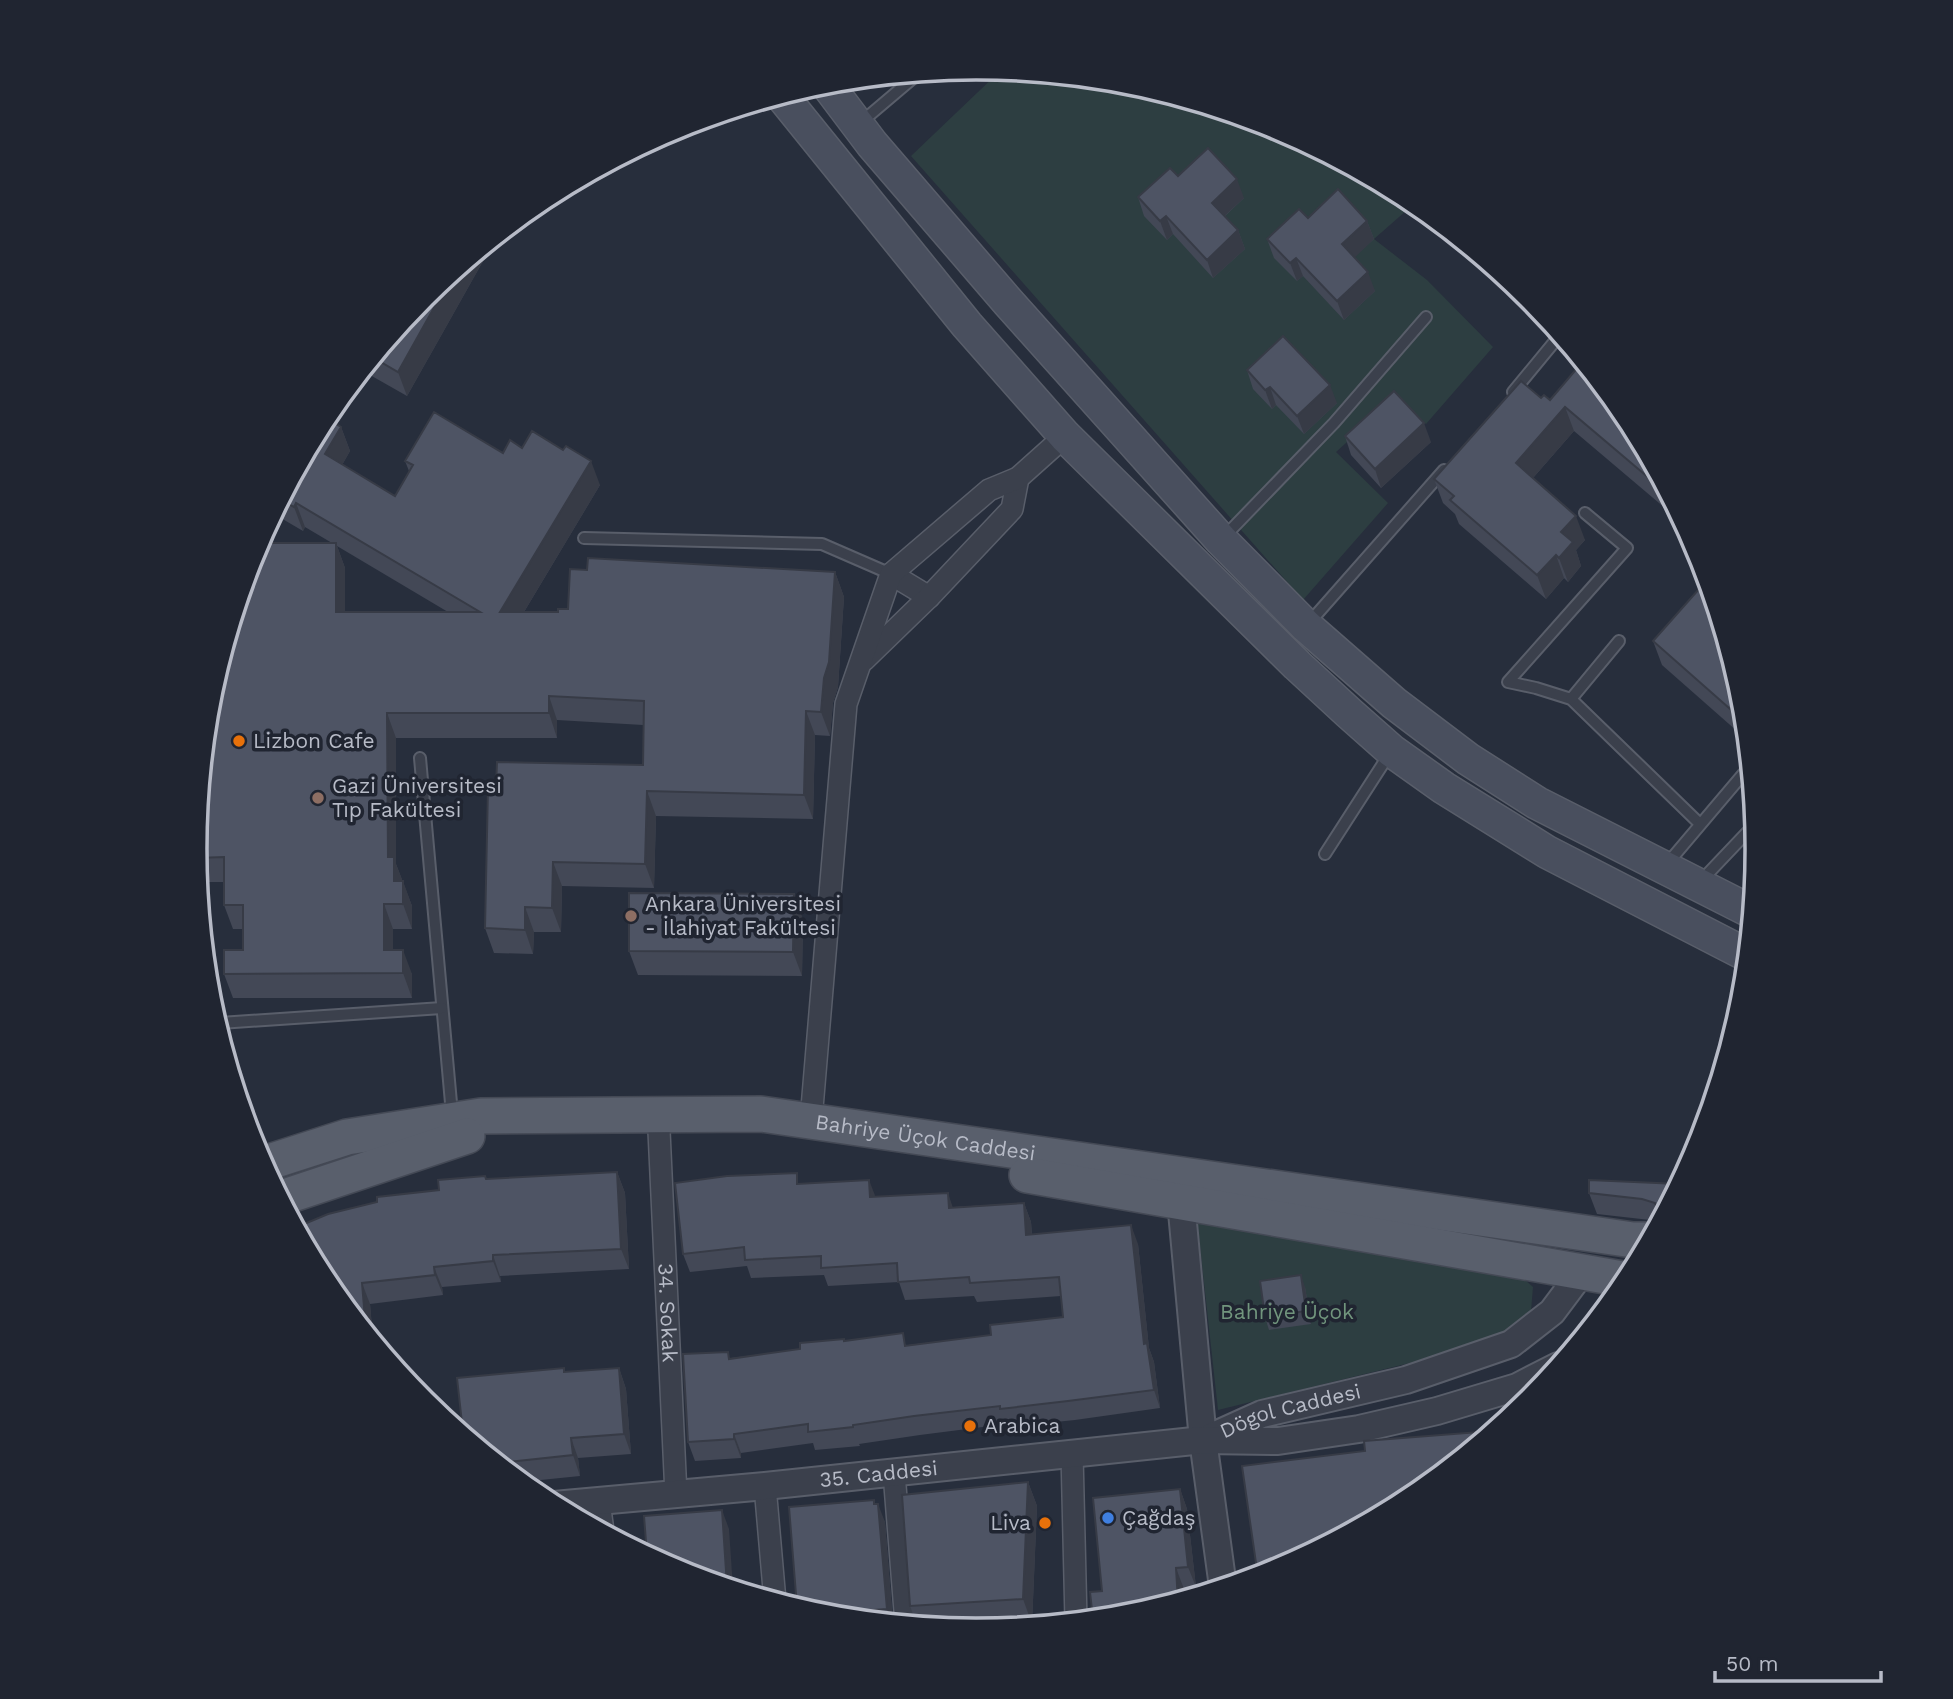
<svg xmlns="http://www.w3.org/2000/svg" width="1953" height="1699" viewBox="0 0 1953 1699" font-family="'Work Sans',sans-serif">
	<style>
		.green { fill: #2d3e41 }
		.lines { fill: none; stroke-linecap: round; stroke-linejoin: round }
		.service-casing { stroke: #595e6a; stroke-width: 14 }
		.minor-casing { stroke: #595e6a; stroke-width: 24 }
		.tertiary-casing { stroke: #595e6a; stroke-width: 30 }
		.secondary-casing { stroke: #595e6a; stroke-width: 35 }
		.primary-casing { stroke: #444955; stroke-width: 38 }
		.service { stroke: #3b404c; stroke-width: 10 }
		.minor { stroke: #3b404c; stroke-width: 21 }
		.tertiary { stroke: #3b404c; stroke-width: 26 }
		.secondary { stroke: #494f5e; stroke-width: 32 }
		.primary { stroke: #595f6c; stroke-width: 35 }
		.wall { fill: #434856; fill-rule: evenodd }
		.shaded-wall { fill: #373b46 }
		.building { fill: #4e5464; stroke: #373b46; stroke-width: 2 }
		.food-dot { fill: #e8710a; stroke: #202531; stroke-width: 2.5 }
		.education-dot { fill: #8d6e63; stroke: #202531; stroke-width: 2.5 }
		.shop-dot { fill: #3f7fe0; stroke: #202531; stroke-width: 2.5 }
		.labels { text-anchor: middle; stroke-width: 7; stroke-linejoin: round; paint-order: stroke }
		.poi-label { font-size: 21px; fill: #b7bbc7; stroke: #202531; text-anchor: start }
		.street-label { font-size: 21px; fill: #b7bbc7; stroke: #202531 }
		.park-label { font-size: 21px; fill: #71957d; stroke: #202531 }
		.rim { fill: none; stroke: #b7bbc7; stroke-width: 3.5 }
	</style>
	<rect width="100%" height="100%" fill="#272e3c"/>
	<g class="green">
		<polygon points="1000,71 1129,83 1276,128 1415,203 1374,239 1427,280 1493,347 1426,424 1397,397 1336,452 1388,503 1303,600 911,156"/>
		<polygon points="1197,1219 1515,1271 1533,1287 1531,1311 1520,1326 1479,1346 1218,1410"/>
	</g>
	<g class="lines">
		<defs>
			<g id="service">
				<polyline points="859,124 918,74"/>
				<polyline points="1513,392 1560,335"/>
				<polyline points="1585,513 1627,548 1508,682 1536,688 1571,699 1699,823"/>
				<polyline points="1224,537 1334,423 1426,317"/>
				<polyline points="584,538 822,544 891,574"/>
				<polyline points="1309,623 1444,470"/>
				<polyline points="1571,699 1619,641"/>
				<polyline points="420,758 452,1114"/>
				<polyline points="1746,835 1757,847"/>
				<polyline points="1325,854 1390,753"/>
				<polyline points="1667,864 1750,766"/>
				<polyline points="1699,883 1755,824"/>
				<polyline points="214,1015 220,1023 442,1008"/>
			</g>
			<g id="minor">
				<polyline points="891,574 929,597"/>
				<polyline points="864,660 929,597 1012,509 1018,478"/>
				<polyline points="811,1120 846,704 891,574 989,490 1018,478 1065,436"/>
				<path id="s1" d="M 659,1131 L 676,1495"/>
				<polyline points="1517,1387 1519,1410"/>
				<polyline points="1072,1454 1076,1621"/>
				<polyline points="894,1473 906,1624"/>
				<polyline points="765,1486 775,1601"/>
				<polyline points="599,1502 603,1531"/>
			</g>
			<g id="tertiary">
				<polyline points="1181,1201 1203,1440 1223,1587"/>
				<path id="s2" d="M 1211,1437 L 1262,1414 L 1406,1380 L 1511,1344 L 1552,1312 L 1582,1272"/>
				<path id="s3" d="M 554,1505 L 765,1486 L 1203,1440 L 1278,1441 L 1359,1429 L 1437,1411 L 1517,1387 L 1558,1366"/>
			</g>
			<g id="secondary">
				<polyline points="826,83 872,144 1008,302 1221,540 1306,626 1394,703 1468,759 1537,803 1752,912"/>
				<polyline points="782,96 967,325 1065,436 1297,665 1349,713 1392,751 1444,788 1547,852 1747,955"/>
			</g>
			<g id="primary">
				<path id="s4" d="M 263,1164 L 347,1137 L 481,1116 L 761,1114 L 1633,1240 L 1649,1240"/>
				<polyline points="1027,1175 1628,1280"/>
				<polyline points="281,1198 467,1136"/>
			</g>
		</defs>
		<use href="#service" class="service-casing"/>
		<use href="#minor" class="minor-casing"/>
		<use href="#tertiary" class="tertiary-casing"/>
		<use href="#secondary" class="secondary-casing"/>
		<use href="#primary" class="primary-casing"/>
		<use href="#service" class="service"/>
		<use href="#minor" class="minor"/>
		<use href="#tertiary" class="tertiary"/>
		<use href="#secondary" class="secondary"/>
		<use href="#primary" class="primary"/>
	</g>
	<g class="wall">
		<polygon points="1178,176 1244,198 1225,216 1238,230 1245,249 1213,278 1173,234 1167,240 1144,216 1138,197"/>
		<polygon points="1308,218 1367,221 1374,239 1354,257 1375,291 1344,320 1303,276 1297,281 1274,258 1267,239"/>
		<polygon points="496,238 407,396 363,371 424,297"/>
		<polygon points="1247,370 1337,403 1304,434 1276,405 1272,409 1253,389"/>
		<polygon points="1589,375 1626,416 1685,525 1574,431 1533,478 1585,540 1576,550 1581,566 1568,582 1564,578 1546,599 1459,524 1455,514 1443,503 1434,479 1541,398 1550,400"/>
		<path d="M 326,418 L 341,427 L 350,451 L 342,465 L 395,496 L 409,471 L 405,461 L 503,453 L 522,448 L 600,485 L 524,612 L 558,612 L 568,609 L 587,570 L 835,572 L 844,597 L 838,687 L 833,703 L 830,736 L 815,735 L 813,819 L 656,816 L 654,888 L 562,886 L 561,932 L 534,932 L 533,954 L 494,953 L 485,928 L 496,787 L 643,765 L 643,725 L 557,720 L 557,738 L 396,738 L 396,864 L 412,906 L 412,929 L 393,929 L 393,950 L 412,974 L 412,998 L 233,998 L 224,974 L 243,950 L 243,929 L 233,929 L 224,905 L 224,882 L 198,882 L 195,849 L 332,543 L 305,527 L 303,531 L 274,514 ZM 337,546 L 448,612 L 345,612 L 345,568 Z"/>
		<polygon points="1345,436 1431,442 1381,488 1351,455"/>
		<polygon points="1653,641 1743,697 1747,737 1746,739 1662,665"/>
		<polygon points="803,919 802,976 638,975 629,951"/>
		<polygon points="617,1172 625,1193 629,1269 500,1276 501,1282 442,1287 443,1295 370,1304 373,1339 327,1283 439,1190 485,1176 487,1179"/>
		<polygon points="801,1184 876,1197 953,1207 1024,1203 1031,1222 1032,1235 1138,1244 1149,1348 1154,1362 1160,1408 1075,1420 1007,1427 1006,1424 920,1435 859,1444 860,1446 815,1450 813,1443 741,1453 741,1458 695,1461 688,1442 731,1358 800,1349 845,1341 908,1345 991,1335 1063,1317 1061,1296 977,1302 974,1296 905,1300 899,1282 828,1286 824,1275 751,1278 747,1266 690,1272 683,1254"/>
		<polygon points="1679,1184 1658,1223 1650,1220 1597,1214 1589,1193"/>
		<polygon points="1305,1287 1311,1324 1269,1330 1265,1317"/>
		<polygon points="564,1368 565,1372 619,1368 626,1389 631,1454 578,1458 580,1476 521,1482 451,1424 462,1423"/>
		<polygon points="1028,1482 1037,1506 1032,1624 954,1629 917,1625 910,1606"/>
		<polygon points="1180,1489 1187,1509 1196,1587 1184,1589 1184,1599 1129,1616 1102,1591"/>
		<polygon points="875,1504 885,1522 893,1623 824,1616 797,1607"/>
	</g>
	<g class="shaded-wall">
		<polygon points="1237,179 1244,198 1219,221 1212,203"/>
		<polygon points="1166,216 1173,234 1167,240 1160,221"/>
		<polygon points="1367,221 1374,239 1349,263 1342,244"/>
		<polygon points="1238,230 1245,249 1213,278 1207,260"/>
		<polygon points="496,238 407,396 398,372 454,272"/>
		<polygon points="1296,258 1303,276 1297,281 1290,263"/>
		<polygon points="1368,272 1375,291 1344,320 1337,301"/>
		<polygon points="1330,385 1337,403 1304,434 1297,416"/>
		<polygon points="1270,387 1276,405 1272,409 1265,390"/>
		<polygon points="1565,407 1574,431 1525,487 1516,463"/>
		<polygon points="1424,423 1431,442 1381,488 1375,469"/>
		<polygon points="341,427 350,451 334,479 325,454"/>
		<polygon points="591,461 600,485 509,637 500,612"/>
		<polygon points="296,503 305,527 303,531 294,507"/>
		<polygon points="1576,516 1585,540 1576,550 1581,566 1568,582 1559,558 1561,532"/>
		<polygon points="336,543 345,568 345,637 336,612"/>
		<polygon points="1556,555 1564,578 1546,599 1537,575"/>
		<polygon points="835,572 844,597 838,687 833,703 830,736 821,712"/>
		<polygon points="549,696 557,720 557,738 549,713"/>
		<polygon points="1744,707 1747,737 1746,739 1737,715"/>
		<polygon points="806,711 815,735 813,819 804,795"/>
		<polygon points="387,713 396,738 396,864 403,882 403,906 394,881 388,857"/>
		<polygon points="647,791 656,816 654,888 645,864"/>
		<polygon points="553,862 562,886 561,932 552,908"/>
		<polygon points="403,881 412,906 412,929 403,904"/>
		<polygon points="794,894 803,919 802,976 793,952"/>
		<polygon points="384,904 393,929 393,974 384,950"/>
		<polygon points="525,907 534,932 533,954 525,930"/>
		<polygon points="403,950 412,974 412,998 403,973"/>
		<polygon points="617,1172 625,1193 629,1269 621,1249"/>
		<polygon points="869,1180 876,1198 870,1197"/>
		<polygon points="948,1193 954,1211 949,1208"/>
		<polygon points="1024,1203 1031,1222 1033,1254 1026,1235"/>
		<polygon points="1131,1225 1138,1244 1149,1348 1154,1362 1160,1408 1154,1390 1144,1344"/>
		<polygon points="493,1255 500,1276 501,1282 493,1261"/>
		<polygon points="434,1267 442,1287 443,1295 435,1275"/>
		<polygon points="1301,1275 1305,1287 1311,1324 1306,1311"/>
		<polygon points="362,1283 370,1304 373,1339 366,1331"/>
		<polygon points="619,1368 626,1389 631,1454 624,1434"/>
		<polygon points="734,1434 741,1453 741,1458 734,1439"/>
		<polygon points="571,1438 578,1458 580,1476 573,1455"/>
		<polygon points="1028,1482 1037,1506 1032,1624 1023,1599"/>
		<polygon points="1180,1489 1187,1509 1196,1587 1188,1567"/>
		<polygon points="874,1500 879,1514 878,1504 885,1522 893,1623 892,1622 887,1609"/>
		<polygon points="722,1510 729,1529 733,1588 727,1586"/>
		<polygon points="1176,1568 1184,1589 1184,1599 1178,1601"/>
	</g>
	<g class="building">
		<polygon points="1208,148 1237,179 1212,203 1238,230 1207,260 1166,216 1160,221 1138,197 1170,168 1178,176"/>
		<polygon points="1338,189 1367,221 1342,244 1368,272 1337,301 1296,258 1290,263 1267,239 1299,209 1308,218"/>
		<polygon points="454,272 398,372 374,358 424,297"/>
		<polygon points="1283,336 1330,385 1297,416 1270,387 1265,390 1247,370"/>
		<polygon points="1579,366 1589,375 1591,373 1626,416 1669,495 1565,407 1516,463 1576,516 1561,532 1573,542 1559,558 1556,555 1537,575 1450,500 1454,496 1434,479 1521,381 1541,398 1544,395 1550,400"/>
		<polygon points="1394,391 1424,423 1375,469 1345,436"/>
		<polygon points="434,412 503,453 510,440 522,448 532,431 563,450 566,446 591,461 500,612 558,612 558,609 568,609 570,569 587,570 588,558 835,572 829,662 824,678 821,712 806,711 804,795 647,791 645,864 553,862 552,908 525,907 525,930 485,928 488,787 496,787 497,762 643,765 644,701 549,696 549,713 387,713 388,857 394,857 394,881 403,881 403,904 384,904 384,950 403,950 403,973 224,974 224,950 243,950 243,905 224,905 224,857 196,858 195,849 210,697 255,550 259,543 336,543 336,612 480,612 296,503 294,507 282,500 326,418 341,427 325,454 395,496 413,465 405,461"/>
		<polygon points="1707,580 1743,697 1744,707 1737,715 1653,641"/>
		<polygon points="629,893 794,894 793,952 629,951"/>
		<polygon points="617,1172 621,1249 493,1255 493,1261 434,1267 435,1275 362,1283 366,1331 327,1283 297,1227 328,1214 377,1202 377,1197 439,1190 438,1180 485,1176 486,1179"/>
		<polygon points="797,1173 797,1184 869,1180 870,1197 948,1193 949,1208 1024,1203 1026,1235 1131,1225 1144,1344 1147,1343 1154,1390 1068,1401 1000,1409 1000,1406 914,1416 853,1425 853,1427 808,1432 808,1424 734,1434 734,1439 688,1442 683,1354 728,1352 729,1359 800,1349 800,1343 844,1339 844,1341 903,1333 905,1346 991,1335 990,1325 1063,1317 1059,1277 970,1283 969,1277 898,1282 897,1263 821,1268 821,1256 745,1260 744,1247 683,1254 675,1183 727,1176"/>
		<polygon points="1589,1180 1679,1184 1661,1218 1655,1203 1642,1199 1589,1193"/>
		<polygon points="1301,1275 1306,1311 1265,1317 1260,1281"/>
		<polygon points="564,1368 564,1372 619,1368 624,1434 571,1438 573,1455 498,1463 451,1424 462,1423 457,1378"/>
		<polygon points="1479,1432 1480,1442 1410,1499 1363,1524 1360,1525 1360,1526 1275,1571 1258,1577 1242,1466 1365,1451 1364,1441"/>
		<polygon points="1028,1482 1023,1599 910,1606 902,1495"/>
		<polygon points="1180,1489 1188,1567 1176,1568 1178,1601 1129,1616 1093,1619 1090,1592 1102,1591 1093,1498"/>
		<polygon points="874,1500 874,1504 878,1504 887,1609 820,1614 797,1607 789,1507"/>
		<polygon points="722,1510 727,1586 677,1571 647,1555 644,1516"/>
	</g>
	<g class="food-dot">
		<circle cx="239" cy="741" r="7"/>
		<circle cx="970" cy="1426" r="7"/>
		<circle cx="1045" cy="1523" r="7"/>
	</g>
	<g class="education-dot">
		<circle cx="318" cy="798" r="7"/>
		<circle cx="631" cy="916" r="7"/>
	</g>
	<circle class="shop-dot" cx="1108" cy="1518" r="7"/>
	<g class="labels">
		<g class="poi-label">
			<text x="253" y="748">Lizbon Cafe</text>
			<text x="332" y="793">Gazi Üniversitesi<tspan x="332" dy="24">Tıp Fakültesi</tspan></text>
			<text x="645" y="911">Ankara Üniversitesi<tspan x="645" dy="24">- İlahiyat Fakültesi</tspan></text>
			<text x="984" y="1433">Arabica</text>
			<text x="1122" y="1525">Çağdaş</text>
			<text x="1031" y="1530" text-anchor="end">Liva</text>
		</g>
		<g class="street-label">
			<text dy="7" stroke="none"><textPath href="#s4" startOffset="670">Bahriye Üçok Caddesi</textPath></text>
			<text dy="7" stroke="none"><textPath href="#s1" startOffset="182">34. Sokak</textPath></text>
			<text dy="7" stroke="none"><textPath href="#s2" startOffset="84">Dögol Caddesi</textPath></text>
			<text dy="7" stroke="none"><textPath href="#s3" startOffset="326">35. Caddesi</textPath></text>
		</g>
		<g class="park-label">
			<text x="1287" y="1319">Bahriye Üçok</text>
		</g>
	</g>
	<path d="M0 0H1953V1699H0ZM207 849a769 769 0 1 1 1538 0a769 769 0 1 1-1538 0Z" fill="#202531" fill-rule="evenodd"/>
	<path class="rim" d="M207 849a769 769 0 1 1 1538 0a769 769 0 1 1-1538 0Z"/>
	<path d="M1715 1671v10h166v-10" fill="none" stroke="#b7bbc7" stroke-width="3.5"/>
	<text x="1726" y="1671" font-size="21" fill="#b7bbc7" stroke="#202531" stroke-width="5" paint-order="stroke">50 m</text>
</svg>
